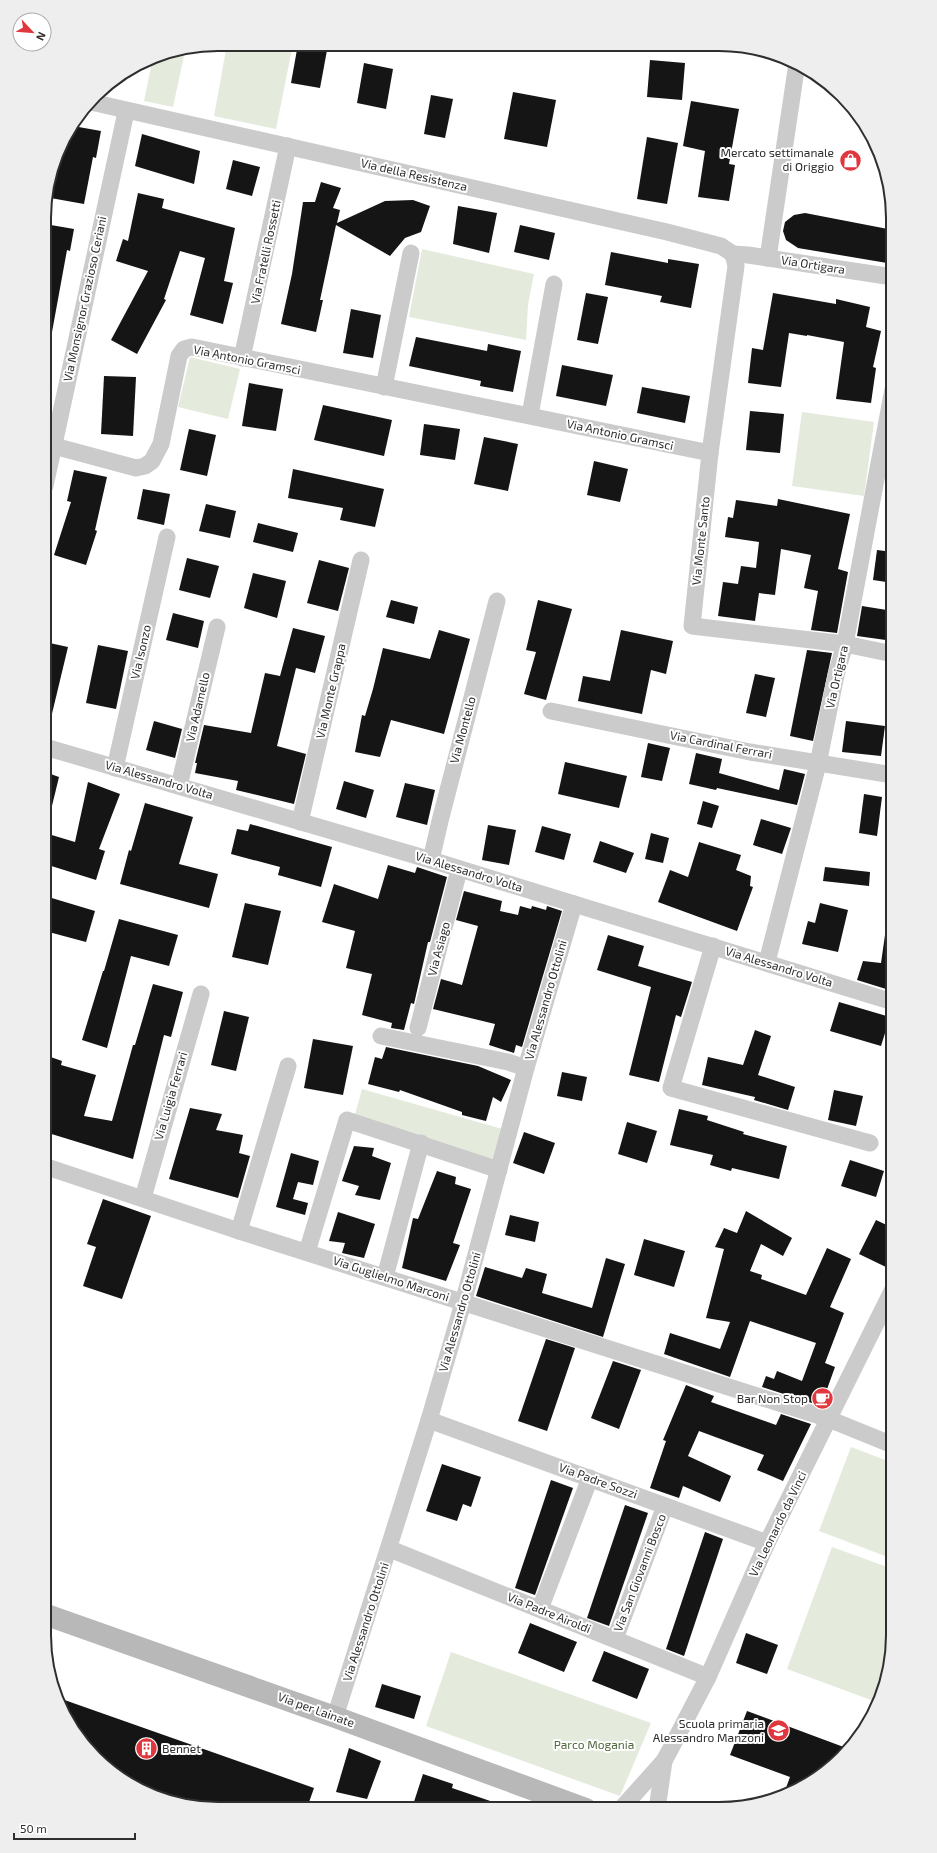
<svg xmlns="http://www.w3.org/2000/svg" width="937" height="1853" viewBox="0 0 937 1853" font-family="'Exo 2',sans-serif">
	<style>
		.green { fill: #e4ebdd }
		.building { fill: #151515 }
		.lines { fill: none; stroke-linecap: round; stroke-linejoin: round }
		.street { stroke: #cbcbcb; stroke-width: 17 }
		.secondary { stroke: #b8b8b8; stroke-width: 22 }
		.labels { text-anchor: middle; stroke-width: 4; stroke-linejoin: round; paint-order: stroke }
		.poi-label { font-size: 12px; fill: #2e2e2e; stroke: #fff; text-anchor: end }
		.street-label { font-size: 12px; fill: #2e2e2e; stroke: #fff }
		.park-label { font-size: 12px; fill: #50693d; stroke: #fff }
		.rim { fill: none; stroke: #2e2e2e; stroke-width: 2 }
	</style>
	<rect width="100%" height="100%" fill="#fff"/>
	<g class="green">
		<polygon points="227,44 293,44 276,129 214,116"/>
		<polygon points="185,51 173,107 144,101 153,57"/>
		<polygon points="422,249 534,274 528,305 526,340 409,317"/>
		<polygon points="190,357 240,369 228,419 178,407"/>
		<polygon points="802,412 874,422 864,496 792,486"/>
		<polygon points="362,1089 506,1130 496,1162 353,1122"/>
		<polygon points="851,1447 893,1463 893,1559 819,1531"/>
		<polygon points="832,1547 893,1569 893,1647 879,1703 787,1669"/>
		<polygon points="451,1652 651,1723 620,1796 426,1726"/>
	</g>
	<g class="building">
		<polygon points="298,44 328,45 320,88 291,83"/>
		<polygon points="650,60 685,63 682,100 647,97"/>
		<polygon points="364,63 393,69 386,109 357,103"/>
		<polygon points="513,92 556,100 547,147 504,139"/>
		<polygon points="431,95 453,99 445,138 424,134"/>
		<polygon points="691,101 739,109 729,164 735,165 729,201 698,197 705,151 683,146"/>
		<polygon points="73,126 101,131 96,158 93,157 84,204 45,197 62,141"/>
		<polygon points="142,134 200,151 194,184 135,166"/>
		<polygon points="647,137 678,143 667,204 637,199"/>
		<polygon points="233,160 260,167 252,196 226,189"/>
		<polygon points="321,182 341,188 333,208 340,210 337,223 385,201 413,200 430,206 421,232 405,238 390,256 336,225 320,300 323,300 316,332 281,324 292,274 303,202 315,202"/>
		<polygon points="138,193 164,199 162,208 235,228 224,281 233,283 223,324 190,315 205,258 180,251 164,299 166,300 137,354 111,340 148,271 116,261 123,239 128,241"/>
		<polygon points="458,206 497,213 489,253 453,244"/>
		<polygon points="805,213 893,230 893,264 798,248 786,240 783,231 785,222 794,215"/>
		<polygon points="45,224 74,229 70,251 67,250 52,332 45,331"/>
		<polygon points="520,225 555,233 549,260 514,252"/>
		<polygon points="611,252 668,263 668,259 699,264 691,308 660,302 662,296 605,285"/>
		<polygon points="586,293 608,297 598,344 577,340"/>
		<polygon points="773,293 836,304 836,299 870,307 866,327 881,331 873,367 876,368 871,403 836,399 844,342 807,335 807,336 789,333 781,387 748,383 752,348 763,350"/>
		<polygon points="351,309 381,315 373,358 343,353"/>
		<polygon points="416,337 487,351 488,344 521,351 513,392 480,386 481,381 409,366"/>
		<polygon points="562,365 613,375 606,406 556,396"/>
		<polygon points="104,376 136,377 133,436 101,434"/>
		<polygon points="249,383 283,389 276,431 242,426"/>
		<polygon points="642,387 690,396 685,423 637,413"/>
		<polygon points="323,405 392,420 384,456 314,440"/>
		<polygon points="750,411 784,414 780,453 746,450"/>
		<polygon points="424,424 460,429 455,460 420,455"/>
		<polygon points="189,429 216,435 207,476 180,470"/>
		<polygon points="484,437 518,444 508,491 474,484"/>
		<polygon points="594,461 628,469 620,502 587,495"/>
		<polygon points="293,469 384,489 375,527 340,520 343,508 288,498"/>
		<polygon points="74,470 107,477 95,530 97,531 86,565 54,555 71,502 67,501"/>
		<polygon points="143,489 170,494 164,525 137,519"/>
		<polygon points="778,499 850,514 838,569 848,572 837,633 811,630 818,591 804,588 811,555 781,549 775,595 759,593 755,621 718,616 723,582 738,584 741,566 756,568 759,542 725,537 728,517 733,518 736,500 777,506"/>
		<polygon points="206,504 236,511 230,538 199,531"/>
		<polygon points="258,523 298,533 293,552 253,542"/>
		<polygon points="877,550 893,552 893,583 873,580"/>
		<polygon points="187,558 219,566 210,598 179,590"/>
		<polygon points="319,560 349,568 338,611 307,603"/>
		<polygon points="253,573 286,581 277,618 244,608"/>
		<polygon points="391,600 418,607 414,624 386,617"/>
		<polygon points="538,600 572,609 546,700 524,694 536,652 526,650"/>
		<polygon points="862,606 893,611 893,641 857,636"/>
		<polygon points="173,613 204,621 198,648 166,640"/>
		<polygon points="293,628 325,636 315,673 296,668 277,746 306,754 294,804 236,790 238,781 195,773 197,763 195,763 204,725 251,733 265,673 280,676"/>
		<polygon points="439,630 470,639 444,734 391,720 380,757 355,752 362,715 365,716 373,689 383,648 430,659"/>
		<polygon points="621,630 673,641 666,674 651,670 642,714 578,701 583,676 610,681"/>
		<polygon points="45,642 68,647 50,722 45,721"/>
		<polygon points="98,645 128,651 116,709 86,703"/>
		<polygon points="807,650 832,653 813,741 790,736"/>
		<polygon points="755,674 775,678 766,717 746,713"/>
		<polygon points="154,721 182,729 175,758 146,750"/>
		<polygon points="846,721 885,726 881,756 842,752"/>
		<polygon points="648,743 670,748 662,781 641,777"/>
		<polygon points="696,753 722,759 719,773 779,790 784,769 805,774 797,805 717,788 716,790 689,784"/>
		<polygon points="565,762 627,776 619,808 558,794"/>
		<polygon points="45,772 59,777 50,814 45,814"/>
		<polygon points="344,781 374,790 366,818 336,809"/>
		<polygon points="88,782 120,794 99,849 105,851 96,880 45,864 45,833 75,842"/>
		<polygon points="405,783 435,790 427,825 396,817"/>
		<polygon points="864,794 882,797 877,836 859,833"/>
		<polygon points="703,801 719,806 712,828 697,824"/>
		<polygon points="145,803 193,817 179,864 218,874 209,908 120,884 129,850 131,851"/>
		<polygon points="761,819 791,828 782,854 753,845"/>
		<polygon points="250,824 332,847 321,887 278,875 280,867 231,854 237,829 248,831"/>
		<polygon points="488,825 516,830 509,865 482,860"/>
		<polygon points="542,826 571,834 564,860 535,852"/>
		<polygon points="651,833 669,838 663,863 645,859"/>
		<polygon points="600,841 634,853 626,873 593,862"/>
		<polygon points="699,842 741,855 736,870 751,876 750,886 753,887 737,931 658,902 670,870 688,877"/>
		<polygon points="388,865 415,873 417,867 447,877 430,942 428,942 414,1004 411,1003 404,1030 391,1028 392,1023 362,1015 372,974 346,968 355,931 322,922 334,884 378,899"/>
		<polygon points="825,867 870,872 869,886 823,881"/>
		<polygon points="464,891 502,901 500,911 518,915 520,906 531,909 532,906 546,910 547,906 562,911 522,1047 516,1045 514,1053 489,1045 495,1024 433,1009 441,979 462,985 478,926 456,920"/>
		<polygon points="45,896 95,911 86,942 45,931"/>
		<polygon points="245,903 281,911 268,965 232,957"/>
		<polygon points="820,903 848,910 838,952 802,944 808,921 815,923"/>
		<polygon points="119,919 178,935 169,966 131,956 107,1048 82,1040 103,971 104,971"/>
		<polygon points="608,935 644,946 638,966 692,982 681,1017 676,1015 659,1082 629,1075 651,987 597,970"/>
		<polygon points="885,935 893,936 893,968 886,989 857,980 863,961 881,963"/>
		<polygon points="153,984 183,992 171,1037 164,1035 133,1159 45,1132 45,1055 62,1061 61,1065 96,1075 84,1116 112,1121 133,1045 135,1045"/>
		<polygon points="839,1002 890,1017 881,1046 830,1031"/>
		<polygon points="224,1011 249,1017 236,1071 211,1065"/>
		<polygon points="755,1030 771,1036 758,1075 795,1087 788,1110 754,1100 755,1097 702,1085 708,1057 743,1065"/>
		<polygon points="313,1039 353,1046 343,1095 304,1088"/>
		<polygon points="386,1047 478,1066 511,1080 501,1102 493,1097 486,1121 462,1115 462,1112 400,1090 399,1092 368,1084 375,1057 382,1059"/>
		<polygon points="562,1072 587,1077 582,1101 557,1096"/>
		<polygon points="834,1090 863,1096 856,1126 828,1120"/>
		<polygon points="190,1108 222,1114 216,1130 243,1135 239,1153 250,1156 238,1198 169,1179"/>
		<polygon points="679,1109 708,1116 707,1120 744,1132 743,1134 787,1146 779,1179 732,1168 731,1171 710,1165 713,1155 670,1145"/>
		<polygon points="627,1122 657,1131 647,1163 618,1154"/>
		<polygon points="524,1132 555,1143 544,1174 513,1163"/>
		<polygon points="354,1146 374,1148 372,1156 391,1163 380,1200 355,1195 359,1186 342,1181"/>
		<polygon points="291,1153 319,1161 313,1185 298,1182 293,1199 308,1203 305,1215 276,1207"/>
		<polygon points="850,1160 884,1171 876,1197 841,1186"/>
		<polygon points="437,1171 456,1177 455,1184 471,1189 453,1243 460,1245 446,1281 402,1268 413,1218 418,1219"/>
		<polygon points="103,1199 151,1216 122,1299 83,1286 96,1247 87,1244"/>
		<polygon points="746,1211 792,1238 783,1256 761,1244 750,1271 762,1275 761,1279 806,1295 827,1248 851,1259 830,1307 844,1313 825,1363 835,1367 821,1406 762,1387 766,1376 774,1379 777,1371 802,1381 816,1343 750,1321 730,1377 664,1354 670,1333 720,1349 730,1322 706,1318 724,1249 715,1247 724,1228 737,1233"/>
		<polygon points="338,1212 375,1224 364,1258 342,1253 345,1243 329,1241"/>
		<polygon points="510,1215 539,1222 535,1242 505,1235"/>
		<polygon points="876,1220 893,1228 893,1257 888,1268 859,1254"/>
		<polygon points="644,1239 685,1251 674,1287 634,1275"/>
		<polygon points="606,1258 625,1264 603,1337 476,1296 485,1267 522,1278 526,1268 547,1274 542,1293 592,1308"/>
		<polygon points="546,1339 575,1348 547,1431 518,1421"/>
		<polygon points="613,1361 641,1370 619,1429 591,1418"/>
		<polygon points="686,1385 714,1396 711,1402 776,1425 781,1414 811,1424 783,1481 757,1470 764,1455 699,1431 688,1456 731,1476 720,1502 683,1486 679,1498 650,1488 666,1441 663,1440"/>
		<polygon points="442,1464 481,1477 471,1507 463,1504 457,1521 426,1511"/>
		<polygon points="551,1480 573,1488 535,1595 515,1588"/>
		<polygon points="625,1505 648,1513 609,1626 587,1618"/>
		<polygon points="705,1532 723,1539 684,1656 666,1649"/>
		<polygon points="530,1623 577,1642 564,1672 518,1653"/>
		<polygon points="746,1633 778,1645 767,1674 736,1663"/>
		<polygon points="604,1651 649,1669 637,1699 592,1681"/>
		<polygon points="382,1684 421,1696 414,1719 375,1707"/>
		<polygon points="56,1697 314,1788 307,1808 195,1807 141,1791 103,1766 73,1732"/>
		<polygon points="747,1711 806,1733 849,1749 816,1780 783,1796 790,1777 730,1755"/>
		<polygon points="349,1748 381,1761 367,1799 336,1792"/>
		<polygon points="423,1774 453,1784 452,1788 505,1806 505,1808 412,1808"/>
	</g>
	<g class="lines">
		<g class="street">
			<polyline points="91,102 667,232 721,246 733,254"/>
			<polyline points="733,254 736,266 710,453 692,626 845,644 893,654"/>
			<polyline points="733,254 748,255 893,277"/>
			<polyline points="768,258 797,63"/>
			<polyline points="242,358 288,146"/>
			<polyline points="384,387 411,253"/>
			<polyline points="530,415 554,284"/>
			<polyline points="54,446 136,468 145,466 152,461 161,444 179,356 184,349 192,347 710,453"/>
			<polyline points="45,486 126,112"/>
			<polyline points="551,711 750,752 893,775"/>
			<polyline points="45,747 431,860 893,1002"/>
			<polyline points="115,768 167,537"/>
			<polyline points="179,786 217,627"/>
			<polyline points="300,822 361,560"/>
			<polyline points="431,860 440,821 497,601"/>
			<polyline points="713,946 671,1088 870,1143"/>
			<polyline points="767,962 818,764 836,675 845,644 893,389"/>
			<polyline points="418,1028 459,870"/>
			<polyline points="381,1036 508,1062 526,1068"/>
			<polyline points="44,1166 239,1231 829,1419 893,1445"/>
			<polyline points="143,1198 201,994"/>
			<polyline points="239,1231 288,1066"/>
			<polyline points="307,1252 347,1120 499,1170"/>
			<polyline points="385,1277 421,1143"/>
			<polyline points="429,1420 767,1543"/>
			<polyline points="390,1549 708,1677"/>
			<polyline points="540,1609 590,1478"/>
			<polyline points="615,1639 665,1506"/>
			<polyline points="335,1717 429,1420 463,1303 526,1068 574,904"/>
			<polyline points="621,1809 664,1761 671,1748 708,1677 767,1543 893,1289"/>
			<polyline points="657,1809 664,1761"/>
		</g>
		<polyline class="secondary" points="44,1614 335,1717 586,1809"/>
	</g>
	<defs>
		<symbol id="shop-disc" viewBox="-11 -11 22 22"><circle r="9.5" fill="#e0363d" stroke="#fff"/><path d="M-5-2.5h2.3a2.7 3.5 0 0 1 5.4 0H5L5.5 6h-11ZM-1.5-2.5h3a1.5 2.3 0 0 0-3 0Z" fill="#fff"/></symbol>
		<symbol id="cafe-disc" viewBox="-11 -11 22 22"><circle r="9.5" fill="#e0363d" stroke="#fff"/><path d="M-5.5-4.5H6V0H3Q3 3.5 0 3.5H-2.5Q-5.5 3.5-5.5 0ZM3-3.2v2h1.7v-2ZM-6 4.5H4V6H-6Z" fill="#fff"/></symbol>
		<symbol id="school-disc" viewBox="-11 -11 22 22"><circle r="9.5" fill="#e0363d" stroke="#fff"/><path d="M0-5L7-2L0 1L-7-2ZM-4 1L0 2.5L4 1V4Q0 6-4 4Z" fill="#fff"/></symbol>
		<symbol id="building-disc" viewBox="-11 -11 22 22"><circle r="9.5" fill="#e0363d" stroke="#fff"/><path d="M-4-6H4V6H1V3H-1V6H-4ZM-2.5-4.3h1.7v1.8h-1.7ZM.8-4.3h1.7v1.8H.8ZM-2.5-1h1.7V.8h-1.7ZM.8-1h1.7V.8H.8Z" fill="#fff"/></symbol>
	</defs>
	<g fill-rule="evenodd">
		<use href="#shop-disc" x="838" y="148" width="25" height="25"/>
		<use href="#cafe-disc" x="810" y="1386" width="25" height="25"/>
		<use href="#school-disc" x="766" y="1718" width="25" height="25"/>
		<use href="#building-disc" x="134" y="1736" width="25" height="25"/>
	</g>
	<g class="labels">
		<g class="poi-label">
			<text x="834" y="157">Mercato settimanale<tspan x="834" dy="14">di Origgio</tspan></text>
			<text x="808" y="1403">Bar Non Stop</text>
			<text x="764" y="1728">Scuola primaria<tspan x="764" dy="14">Alessandro Manzoni</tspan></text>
			<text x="162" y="1753" text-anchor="start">Bennet</text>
		</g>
		<g class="street-label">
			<text transform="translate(414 175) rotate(13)" y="4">Via della Resistenza</text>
			<text transform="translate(266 252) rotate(-78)" y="4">Via Fratelli Rossetti</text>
			<text transform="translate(813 265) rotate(9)" y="4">Via Ortigara</text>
			<text transform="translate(85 299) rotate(-78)" y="4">Via Monsignor Grazioso Ceriani</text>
			<text transform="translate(247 360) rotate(11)" y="4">Via Antonio Gramsci</text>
			<text transform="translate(620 435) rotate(12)" y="4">Via Antonio Gramsci</text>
			<text transform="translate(701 541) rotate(-84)" y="4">Via Monte Santo</text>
			<text transform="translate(141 652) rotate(-77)" y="4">Via Isonzo</text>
			<text transform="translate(837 677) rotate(-77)" y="4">Via Ortigara</text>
			<text transform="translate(331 691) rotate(-77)" y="4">Via Monte Grappa</text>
			<text transform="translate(198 707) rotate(-77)" y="4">Via Adamello</text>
			<text transform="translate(463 730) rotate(-75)" y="4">Via Montello</text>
			<text transform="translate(721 745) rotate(11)" y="4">Via Cardinal Ferrari</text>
			<text transform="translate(159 780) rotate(16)" y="4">Via Alessandro Volta</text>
			<text transform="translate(469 872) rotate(17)" y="4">Via Alessandro Volta</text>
			<text transform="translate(439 949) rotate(-75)" y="4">Via Asiago</text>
			<text transform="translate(779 967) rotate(17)" y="4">Via Alessandro Volta</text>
			<text transform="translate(546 1000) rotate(-74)" y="4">Via Alessandro Ottolini</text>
			<text transform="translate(171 1096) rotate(-74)" y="4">Via Luigia Ferrari</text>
			<text transform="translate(391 1279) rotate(18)" y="4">Via Guglielmo Marconi</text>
			<text transform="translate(460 1312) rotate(-74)" y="4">Via Alessandro Ottolini</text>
			<text transform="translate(598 1481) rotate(20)" y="4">Via Padre Sozzi</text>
			<text transform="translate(778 1524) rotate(-64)" y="4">Via Leonardo da Vinci</text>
			<text transform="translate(640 1573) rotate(-69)" y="4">Via San Giovanni Bosco</text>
			<text transform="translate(549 1613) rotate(22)" y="4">Via Padre Airoldi</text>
			<text transform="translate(366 1622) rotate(-72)" y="4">Via Alessandro Ottolini</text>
			<text transform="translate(316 1710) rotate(20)" y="4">Via per Lainate</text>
		</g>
		<g class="park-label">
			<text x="594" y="1749">Parco Mogania</text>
		</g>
	</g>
	<path d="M0 0H937V1853H0ZM218 51H719A167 167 0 0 1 886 218V1635A167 167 0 0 1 719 1802H218A167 167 0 0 1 51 1635V218A167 167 0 0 1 218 51Z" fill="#eee" fill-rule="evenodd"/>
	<path class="rim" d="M218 51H719A167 167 0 0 1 886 218V1635A167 167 0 0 1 719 1802H218A167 167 0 0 1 51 1635V218A167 167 0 0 1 218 51Z"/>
	<g transform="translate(32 32) rotate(116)"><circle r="19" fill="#ffffff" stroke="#ababab"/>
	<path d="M0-3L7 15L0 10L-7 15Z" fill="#e0363d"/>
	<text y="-6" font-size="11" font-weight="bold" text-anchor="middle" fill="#2e2e2e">N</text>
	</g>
	<path d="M14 1833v6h121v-6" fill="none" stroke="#2e2e2e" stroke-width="2"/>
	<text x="20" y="1833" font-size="12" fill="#2e2e2e" stroke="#ffffff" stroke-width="3" paint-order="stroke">50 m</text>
</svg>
